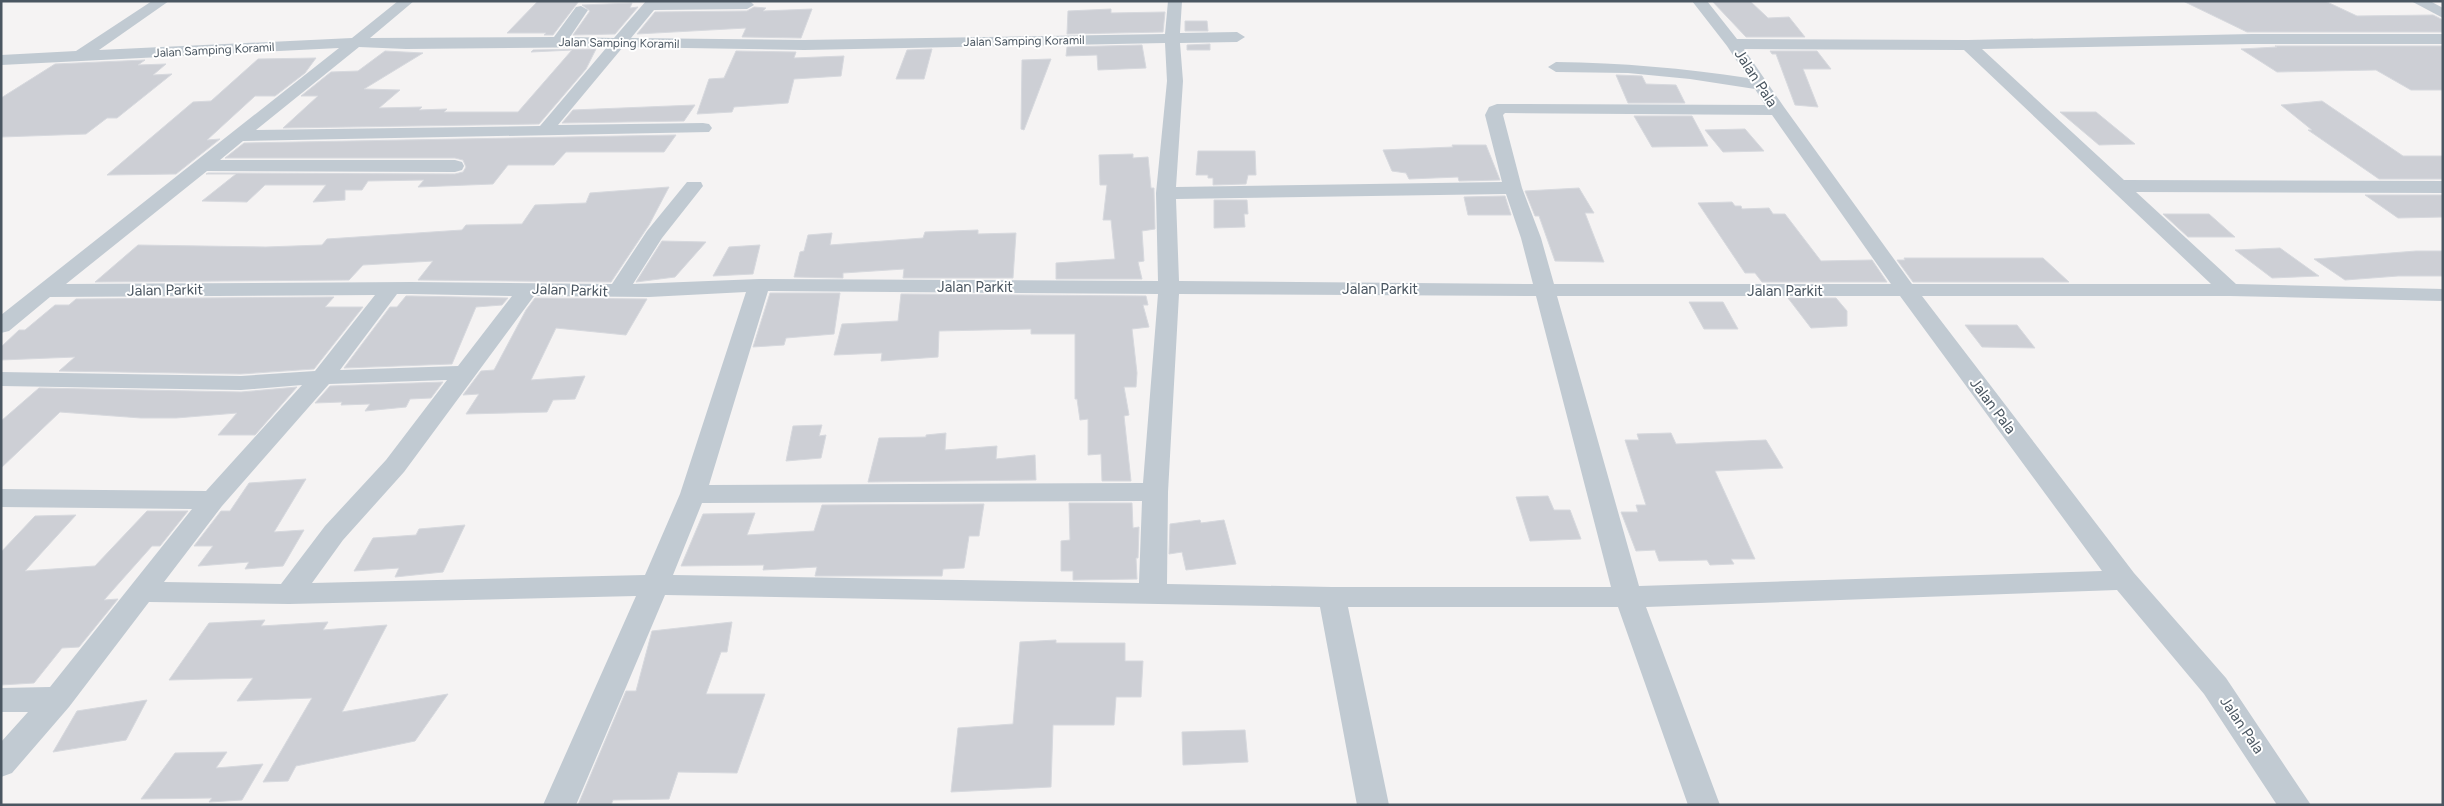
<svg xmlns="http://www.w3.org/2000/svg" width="2444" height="806" viewBox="0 0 2444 806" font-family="Figtree,sans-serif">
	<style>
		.building { fill: #cdcfd5; stroke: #d7d9de }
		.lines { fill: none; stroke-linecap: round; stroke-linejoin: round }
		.street { fill: #c1cad2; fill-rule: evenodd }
		.labels { text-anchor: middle; stroke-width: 4; stroke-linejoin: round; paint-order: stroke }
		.far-street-label { font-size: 12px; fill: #4a5661; stroke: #fff }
		.street-label { font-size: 15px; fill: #4a5661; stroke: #fff }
	</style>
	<rect width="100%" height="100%" fill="#f5f3f3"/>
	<g class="building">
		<polygon points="538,1 579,1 553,35 544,35 546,33 507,33"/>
		<polygon points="1712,1 1750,1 1768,18 1789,17 1805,37 1746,37"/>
		<polygon points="2183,1 2325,1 2357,16 2433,15 2443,20 2443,32 2247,32"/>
		<polygon points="632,3 630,8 638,7 615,34 573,35 590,11 582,5"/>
		<polygon points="754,7 766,8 763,11 812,9 801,38 742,37 746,28 637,34 655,12 747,11"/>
		<polygon points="1111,9 1111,13 1165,12 1163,32 1067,34 1068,11"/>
		<polygon points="1185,21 1207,21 1208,31 1185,31"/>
		<polygon points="1210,44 1210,50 1187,50 1187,45"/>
		<polygon points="1142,45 1146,68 1098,70 1097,55 1066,56 1067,47"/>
		<polygon points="2275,46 2443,46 2443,90 2411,90 2376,70 2277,72 2241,49 2277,47"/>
		<polygon points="596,49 586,69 539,124 283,128 318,96 301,96 331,72 358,71 385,51 423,53 364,89 400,90 379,108 422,107 419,110 447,109 444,112 518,112 572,50 531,52 533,50"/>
		<polygon points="932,49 924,79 896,79 907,50"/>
		<polygon points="736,51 796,52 794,58 844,56 841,76 794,79 788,103 734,107 732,112 697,114 709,79 724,78"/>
		<polygon points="1770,51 1817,51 1831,69 1803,69 1818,107 1795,105 1776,54 1772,54"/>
		<polygon points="316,58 305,73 275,96 255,96 207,140 220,139 176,174 107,175 193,102 211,101 258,59"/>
		<polygon points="1051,59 1024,130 1021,129 1022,60"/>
		<polygon points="145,60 138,65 166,64 153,75 172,74 117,118 107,118 86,134 1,137 1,98 55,64"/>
		<polygon points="1616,75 1642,76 1646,84 1676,85 1685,103 1628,103"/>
		<polygon points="2322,101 2403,156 2443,156 2443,179 2379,179 2308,130 2312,130 2281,105"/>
		<polygon points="695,105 684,121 562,123 573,110"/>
		<polygon points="2060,112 2096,112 2135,144 2099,145"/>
		<polygon points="1634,116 1692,116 1708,146 1652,147"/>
		<polygon points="1745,129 1764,151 1723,152 1705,130"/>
		<polygon points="676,135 664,152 566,152 554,165 508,165 493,184 418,187 424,180 368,181 362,190 345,190 345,200 313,202 326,185 265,185 247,202 202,201 236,174 206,174 208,173 455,174 463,172 466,167 463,160 455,158 225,158 244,143"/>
		<polygon points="1452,145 1486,145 1500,180 1459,181 1458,177 1409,179 1406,173 1392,171 1383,150 1453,147"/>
		<polygon points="1198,151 1255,151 1256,175 1248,175 1246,184 1213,185 1213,178 1208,178 1208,175 1196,175"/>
		<polygon points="1133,154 1133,158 1148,157 1151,188 1154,188 1154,191 1155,229 1142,231 1144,261 1138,262 1142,279 1056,279 1056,263 1115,259 1111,220 1103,220 1107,185 1100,185 1099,155"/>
		<polygon points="669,187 649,225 611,282 418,280 433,261 363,265 349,280 95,282 138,245 266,247 322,245 327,239 462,230 466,225 522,224 535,205 586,203 590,193"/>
		<polygon points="1579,188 1594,213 1585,213 1604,262 1555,261 1539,216 1535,216 1525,191"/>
		<polygon points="2365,195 2443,195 2443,217 2398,218"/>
		<polygon points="1505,196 1511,215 1468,215 1464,197"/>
		<polygon points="1214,200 1247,200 1248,214 1244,214 1245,227 1214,228"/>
		<polygon points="1732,202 1735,206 1741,206 1742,209 1769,208 1773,214 1785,214 1821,261 1872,260 1887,282 1762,282 1755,273 1745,273 1698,203"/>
		<polygon points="2163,214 2209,214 2235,237 2188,237"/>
		<polygon points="978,230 978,234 1016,233 1013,278 903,278 904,269 843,273 843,278 794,277 800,252 804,251 808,235 832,233 830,245 923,238 925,232"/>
		<polygon points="662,241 706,242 675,277 636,282"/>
		<polygon points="760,245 753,274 713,276 729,247"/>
		<polygon points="2280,248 2319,276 2272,278 2235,250"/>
		<polygon points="2416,251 2443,251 2443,276 2398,276 2345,280 2314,259"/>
		<polygon points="1904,258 2043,258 2069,282 1913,282 1897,260 1905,260"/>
		<polygon points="770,293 840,293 834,334 786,338 784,345 753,347"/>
		<polygon points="901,294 1146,296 1148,305 1143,305 1149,327 1132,329 1137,373 1136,387 1124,387 1129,415 1124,416 1131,481 1102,481 1101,454 1088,455 1088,419 1080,420 1077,399 1075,399 1075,334 1031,334 1031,329 939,331 938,357 881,361 882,353 834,355 842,324 898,321"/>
		<polygon points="406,296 411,296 508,298 502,305 476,307 452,364 344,368 390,307 397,307"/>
		<polygon points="334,297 325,307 363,307 314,369 241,374 59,371 75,357 1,360 1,347 19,330 25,330 55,305 69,305 76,299"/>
		<polygon points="535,298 647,299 626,335 556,328 531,380 585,376 575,399 553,400 547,412 466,414 479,394 463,395 481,371 494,370 526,310"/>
		<polygon points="1788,298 1836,298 1847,311 1847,326 1811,328"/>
		<polygon points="1689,302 1723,302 1738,329 1704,329"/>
		<polygon points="1965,325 2017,325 2035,348 1982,347"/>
		<polygon points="443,382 431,398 410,399 406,407 365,411 370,404 341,405 342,402 315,403 330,386"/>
		<polygon points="297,387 255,435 218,435 237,413 176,418 141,418 60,412 1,468 1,421 39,388 241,392"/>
		<polygon points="822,425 819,436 826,435 821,458 786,461 793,426"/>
		<polygon points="946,433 945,450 997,446 996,459 1035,455 1036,480 868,482 879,438 926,437 926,435"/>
		<polygon points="1671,433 1676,444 1766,440 1783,468 1715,471 1755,559 1731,559 1734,564 1710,565 1707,560 1659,561 1655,550 1636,551 1621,512 1638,512 1636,505 1646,505 1625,440 1639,440 1637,434"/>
		<polygon points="306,479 274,532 304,530 283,566 245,569 249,562 198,566 213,546 194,546 221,511 230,511 249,483"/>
		<polygon points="1548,496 1554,510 1570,510 1581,539 1530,541 1516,497"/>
		<polygon points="1069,503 1132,503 1133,528 1139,527 1138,558 1136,558 1137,579 1073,580 1073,571 1061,571 1061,541 1070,540"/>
		<polygon points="984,504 979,536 969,536 964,568 943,569 942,576 815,576 817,567 763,570 764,565 681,566 703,514 755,513 747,535 814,531 822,505"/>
		<polygon points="147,511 188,511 160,546 152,546 104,600 118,599 79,647 62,648 34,683 1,685 1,552 35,516 76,515 25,571 95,566"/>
		<polygon points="1200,520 1201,523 1224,520 1236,564 1186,570 1182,552 1169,554 1170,524"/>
		<polygon points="465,525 443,572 395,577 399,568 354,571 373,538 416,535 419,529"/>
		<polygon points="265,620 261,626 328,622 323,630 387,625 342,712 448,694 415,741 296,766 288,781 263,782 312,698 237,701 253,678 169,680 209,623"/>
		<polygon points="732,622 727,652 721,652 706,694 765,694 737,773 678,772 669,799 613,800 611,805 578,805 626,691 636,691 652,631"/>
		<polygon points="1056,640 1056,643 1125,643 1125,661 1143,661 1141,697 1116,697 1114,725 1053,725 1051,787 951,792 958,728 1013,724 1020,642"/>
		<polygon points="147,700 126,740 53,752 77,711"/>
		<polygon points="1245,730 1248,762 1183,765 1182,732"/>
		<polygon points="227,752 216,768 263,764 242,800 209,802 212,798 141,799 175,753"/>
	</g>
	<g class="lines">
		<g class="street">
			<path d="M 152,1 L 169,1 L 99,50 L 352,38 L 398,1 L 414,1 L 370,38 L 554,37 L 576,7 L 581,6 L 588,10 L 570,37 L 614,38 L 646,1 L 750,1 L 754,5 L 747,9 L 654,10 L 631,38 L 804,40 L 1165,34 L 1168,1 L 1182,1 L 1180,33 L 1237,32 L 1245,37 L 1237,42 L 1180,43 L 1183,81 L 1176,187 L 1502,182 L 1485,115 L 1489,107 L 1497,104 L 1765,105 L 1755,89 L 1690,79 L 1628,73 L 1556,72 L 1548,67 L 1556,62 C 1622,63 1683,68 1748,78 L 1727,46 L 1692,1 L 1707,1 L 1737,39 L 1968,40 L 2252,34 L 2443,34 L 2443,44 L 2252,44 L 1982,49 L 2124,180 L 2443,181 L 2443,193 L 2136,192 L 2236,284 L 2443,289 L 2443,301 L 2230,296 L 1922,296 L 2134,573 L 2226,678 L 2311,805 L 2277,805 L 2204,694 L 2117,590 L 1646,607 L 1720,805 L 1688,805 L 1618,607 L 1348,607 L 1389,805 L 1357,805 L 1320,607 L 665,595 L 576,805 L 543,805 L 636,596 L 289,604 L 149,602 L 69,707 L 12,773 L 1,777 L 1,742 L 28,712 L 1,712 L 1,688 L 50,687 L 192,509 L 1,507 L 1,489 L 206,491 L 302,385 L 241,390 L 1,386 L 1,372 L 241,376 L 315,371 L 375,295 L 50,297 L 9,331 L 1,333 L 1,315 L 339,48 L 1,65 L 1,55 L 76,51 ZM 1165,43 L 1167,81 L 1156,193 L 1158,281 L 759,279 L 633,284 L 662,238 L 703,186 L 701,182 L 687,182 L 647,231 L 612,284 L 411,282 L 66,284 L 207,171 L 455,172 L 462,170 L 464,166 L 462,162 L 455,160 L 220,160 L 243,141 L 709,132 L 712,128 L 709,124 L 703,123 L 558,125 L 623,47 L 804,50 ZM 359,47 L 406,49 L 607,47 L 540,126 L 256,130 ZM 1744,49 L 1964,50 L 2211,284 L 1912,284 L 1784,107 ZM 1505,113 L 1772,115 L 1891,284 L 1554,284 L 1541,238 L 1522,188 L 1503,115 ZM 1506,194 L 1521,238 L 1533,284 L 1179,281 L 1176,199 ZM 768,291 L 1158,294 L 1143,483 L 709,485 ZM 746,292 L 680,494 L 645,575 L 312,583 L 343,540 L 404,472 L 534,296 L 649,297 ZM 397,294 L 411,294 L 512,296 L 458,366 L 340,370 ZM 1179,294 L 1536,296 L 1611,587 L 1332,587 L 1167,584 L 1168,492 ZM 1557,296 L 1900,296 L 2102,571 L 1639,586 ZM 447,380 L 386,460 L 325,526 L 281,584 L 164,582 L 222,506 L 329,384 ZM 1142,501 L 1139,583 L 673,575 L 702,503 Z"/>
			<polygon points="2411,1 2430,1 2443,8 2443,18"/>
		</g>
	</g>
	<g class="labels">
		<g class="far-street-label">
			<text transform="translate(1024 41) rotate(-1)" y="4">Jalan Samping Koramil</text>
			<text transform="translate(619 43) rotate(1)" y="4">Jalan Samping Koramil</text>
			<text transform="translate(214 50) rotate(-3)" y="4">Jalan Samping Koramil</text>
		</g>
		<g class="street-label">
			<text transform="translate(1756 78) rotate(57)" y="5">Jalan Pala</text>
			<text x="975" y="292">Jalan Parkit</text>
			<text x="1380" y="294">Jalan Parkit</text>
			<text transform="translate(165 290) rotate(-1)" y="5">Jalan Parkit</text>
			<text transform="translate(570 290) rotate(2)" y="5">Jalan Parkit</text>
			<text x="1785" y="296">Jalan Parkit</text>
			<text transform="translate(1993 406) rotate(53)" y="5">Jalan Pala</text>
			<text transform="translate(2242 725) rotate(56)" y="5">Jalan Pala</text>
		</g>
	</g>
	<rect width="2444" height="806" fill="none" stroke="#4a5661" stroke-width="5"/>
</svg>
